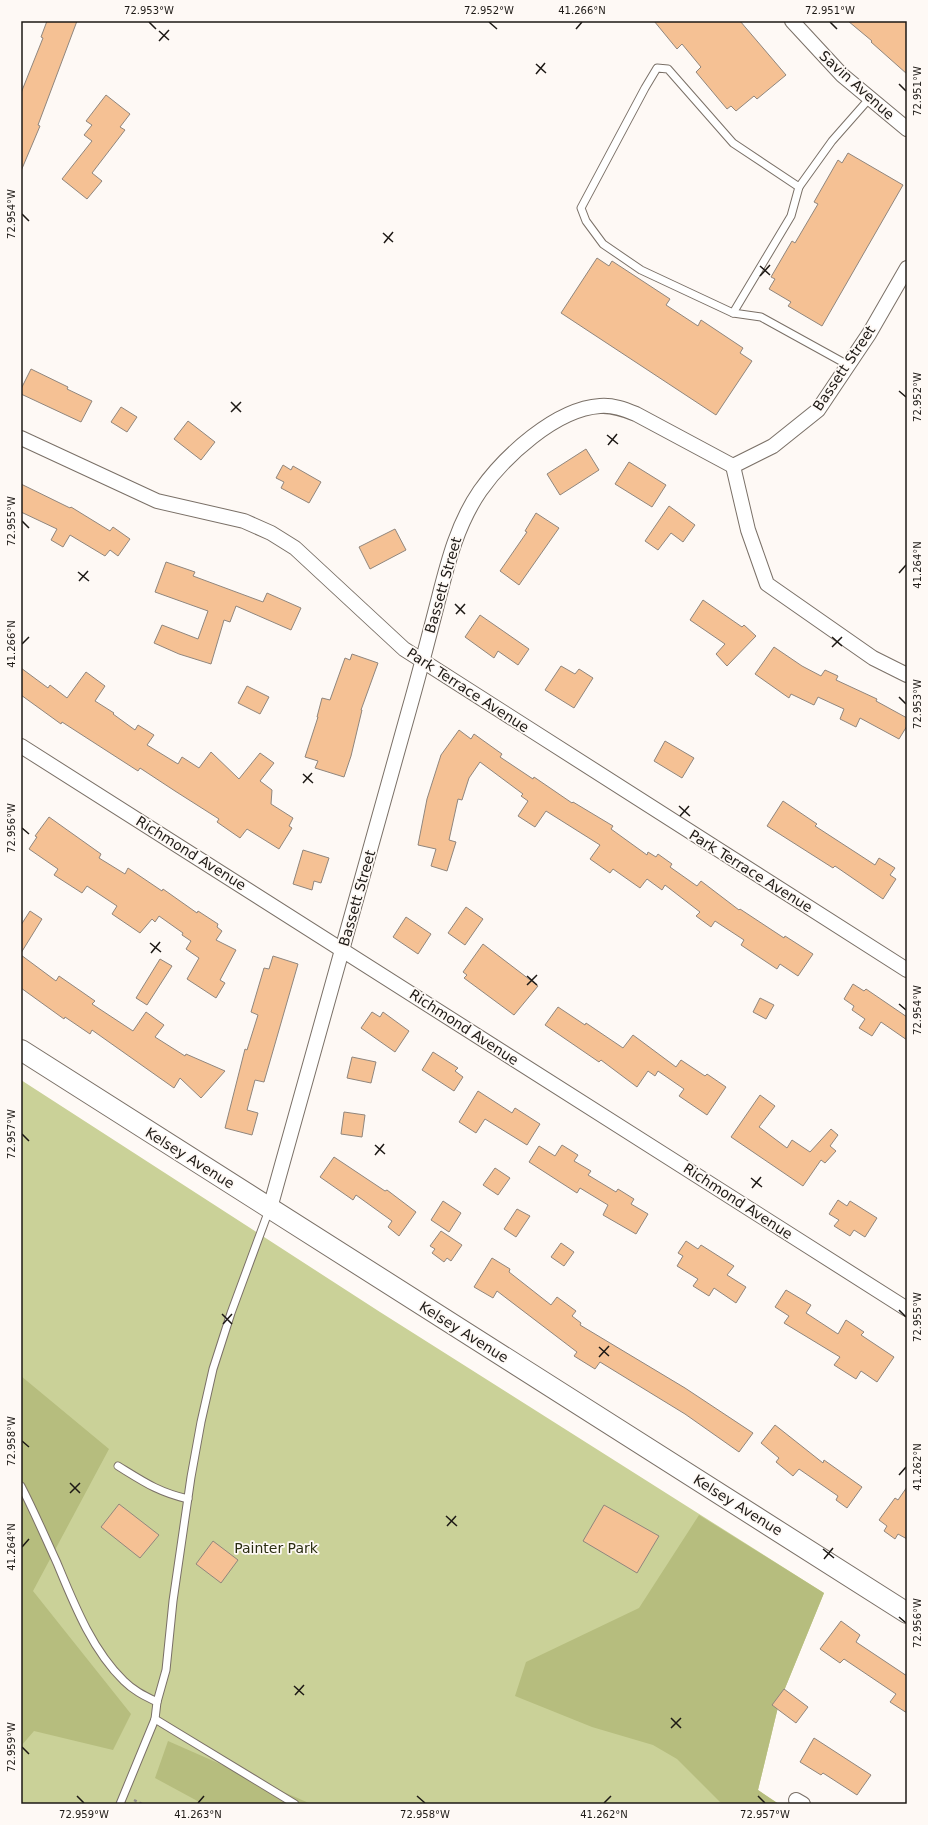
<svg xmlns="http://www.w3.org/2000/svg" width="928" height="1825" viewBox="0 0 928 1825" font-family="'DejaVu Sans',sans-serif">
	<style>
		.green { fill: #cad198 }
		.forest { fill: #b6bd7e }
		.building { fill: #f5c194; stroke: #90867d }
		.lines { fill: none; stroke-linecap: round; stroke-linejoin: round }
		.lane-casing { stroke: #7a7067; stroke-width: 9 }
		.street-casing { stroke: #7a7067; stroke-width: 16 }
		.secondary-casing { stroke: #7a7067; stroke-width: 22 }
		.path { stroke: #938f8b; stroke-width: 2.5; stroke-dasharray: 3 3; stroke-linecap: butt }
		.lane { stroke: #fff; stroke-width: 7 }
		.street { stroke: #fff; stroke-width: 14 }
		.secondary { stroke: #fff; stroke-width: 20 }
		.ticks { fill: none; stroke: #1d1915; stroke-width: 1.5 }
		.labels { text-anchor: middle; stroke-width: 3.5; stroke-linejoin: round; paint-order: stroke }
		.street-label { font-size: 14px; fill: #1d1915; stroke: #fef9f5 }
		.park-label { font-size: 14px; fill: #292c10; stroke: #fef9f5 }
		.neatline { fill: none; stroke: #1d1915; stroke-width: 1.5 }
		.ticks-label { font-size: 10px; text-anchor: middle; fill: #1d1915 }
	</style>
	<rect width="100%" height="100%" fill="#fef9f5"/>
	<polygon class="green" points="21,1080 380,1312 824,1593 779,1703 758,1790 778,1804 21,1804"/>
	<g class="forest">
		<polygon points="21,1376 109,1449 33,1591 131,1714 113,1750 34,1731 21,1746"/>
		<polygon points="699,1515 824,1593 779,1703 758,1790 779,1804 722,1804 677,1759 653,1745 592,1727 515,1696 526,1662 639,1608"/>
		<polygon points="168,1741 311,1804 203,1804 155,1778"/>
	</g>
	<g class="building">
		<polygon points="47,21 77,21 38,125 40,126 21,171 21,93 43,38 41,37"/>
		<polygon points="654,21 740,21 786,75 757,99 754,96 736,111 731,106 727,109 696,72 701,67 682,44 677,49"/>
		<polygon points="848,21 907,21 907,74 871,42 872,41"/>
		<polygon points="106,95 130,114 120,127 125,130 92,173 102,181 87,199 62,179 92,141 84,135 92,125 86,121"/>
		<polygon points="848,153 903,185 822,326 788,306 791,302 769,289 775,279 771,277 792,241 795,243 818,204 814,202 838,160 842,163"/>
		<polygon points="597,258 609,266 612,261 670,299 666,305 698,326 701,320 743,348 740,353 752,361 716,415 561,313"/>
		<polygon points="31,369 68,387 67,389 92,401 81,422 21,394 21,389"/>
		<polygon points="121,407 137,417 127,432 111,422"/>
		<polygon points="188,421 215,442 201,460 174,439"/>
		<polygon points="586,449 599,470 560,495 547,474"/>
		<polygon points="629,462 666,485 652,507 615,484"/>
		<polygon points="283,465 291,470 293,466 321,482 309,503 281,488 284,482 276,478"/>
		<polygon points="21,484 70,508 71,507 110,531 113,527 130,539 118,556 110,550 105,556 70,535 63,547 51,540 57,529 21,512"/>
		<polygon points="669,506 695,525 683,542 671,533 658,550 645,541"/>
		<polygon points="536,513 559,528 519,585 500,571 527,532 525,531"/>
		<polygon points="395,529 406,550 370,569 359,547"/>
		<polygon points="166,562 195,572 193,576 263,602 267,593 301,608 291,630 236,606 230,622 224,620 211,664 179,654 154,643 162,625 198,639 208,611 155,592"/>
		<polygon points="703,600 742,627 744,625 756,636 727,666 716,654 725,644 690,620"/>
		<polygon points="480,615 529,649 518,665 498,651 494,658 465,637"/>
		<polygon points="774,647 802,666 821,676 825,670 838,676 836,680 877,699 876,701 907,718 907,726 899,739 860,718 856,727 840,719 844,709 818,697 814,705 791,694 789,698 755,674"/>
		<polygon points="352,654 378,663 361,710 362,710 351,756 344,777 315,768 318,761 305,757 318,717 317,717 322,698 330,700 345,658 350,660"/>
		<polygon points="561,666 575,674 579,669 593,678 574,708 545,690"/>
		<polygon points="21,668 48,688 50,685 67,698 86,672 105,686 95,701 114,713 113,714 135,730 138,725 154,735 147,745 178,764 182,757 199,768 211,752 239,779 260,753 274,763 260,781 272,790 271,804 293,818 289,826 292,828 279,849 247,829 240,838 217,822 219,819 175,791 140,768 138,771 62,722 61,724 21,695"/>
		<polygon points="247,686 269,697 260,714 238,703"/>
		<polygon points="459,730 471,739 474,734 502,754 500,757 533,779 534,777 572,803 573,802 613,826 611,829 647,855 648,852 656,857 658,854 672,864 670,867 697,886 701,881 739,910 740,909 784,938 785,936 813,954 798,976 780,964 777,969 741,945 744,940 715,921 711,927 696,916 700,912 665,885 662,890 647,879 640,888 613,869 610,873 590,859 600,845 546,811 535,827 518,816 528,801 521,796 523,794 480,762 469,778 462,800 458,799 449,840 456,842 447,871 431,866 436,849 418,845 427,799 441,755"/>
		<polygon points="665,741 694,758 682,778 654,761"/>
		<polygon points="783,801 817,824 815,826 875,865 879,858 895,868 890,875 896,879 883,899 835,866 833,868 767,826"/>
		<polygon points="49,817 101,854 99,858 125,874 128,868 162,891 163,889 197,913 198,911 218,924 217,927 222,931 216,940 236,950 220,980 225,983 216,998 187,979 199,958 186,949 191,941 182,935 183,933 159,916 155,922 152,919 140,933 112,914 117,906 87,886 82,893 54,875 58,869 29,849 37,837 35,836"/>
		<polygon points="303,850 329,858 321,883 314,881 312,890 293,884"/>
		<polygon points="466,907 483,919 465,945 448,933"/>
		<polygon points="30,911 42,919 21,953 21,925"/>
		<polygon points="406,917 431,934 418,954 393,937"/>
		<polygon points="483,944 538,986 514,1015 464,978 467,975 463,972"/>
		<polygon points="21,955 56,981 59,976 95,1001 92,1004 133,1031 146,1012 164,1025 155,1037 185,1056 186,1054 225,1071 201,1098 180,1078 174,1088 92,1030 90,1034 65,1017 64,1019 21,988"/>
		<polygon points="273,956 298,964 264,1082 255,1080 247,1110 258,1113 252,1135 225,1128 245,1049 247,1050 258,1015 251,1012 264,968 269,969"/>
		<polygon points="160,959 172,966 147,1005 136,998"/>
		<polygon points="853,984 864,991 866,989 907,1017 907,1040 881,1022 872,1036 859,1028 865,1019 852,1010 854,1006 844,999"/>
		<polygon points="760,998 774,1005 766,1019 753,1012"/>
		<polygon points="558,1007 585,1025 586,1023 623,1048 633,1035 676,1067 681,1060 705,1076 707,1074 726,1087 707,1115 679,1096 684,1089 658,1071 655,1076 648,1071 637,1087 601,1060 599,1062 545,1025"/>
		<polygon points="372,1012 380,1017 383,1012 409,1031 395,1052 361,1028"/>
		<polygon points="433,1052 458,1068 455,1071 463,1077 454,1091 422,1070"/>
		<polygon points="352,1057 376,1062 371,1083 347,1078"/>
		<polygon points="478,1091 512,1113 515,1108 540,1124 527,1145 485,1119 476,1133 459,1122"/>
		<polygon points="760,1095 775,1106 759,1127 787,1148 792,1140 810,1152 831,1129 838,1135 830,1146 836,1151 825,1163 821,1160 803,1186 731,1137"/>
		<polygon points="344,1112 365,1115 362,1137 341,1134"/>
		<polygon points="562,1145 578,1155 574,1161 591,1171 588,1175 616,1192 618,1189 634,1199 631,1204 648,1214 636,1234 603,1215 608,1205 580,1188 577,1193 529,1162 539,1146 555,1156"/>
		<polygon points="334,1157 385,1191 387,1190 416,1212 399,1236 388,1227 392,1221 356,1195 353,1200 320,1177"/>
		<polygon points="495,1168 510,1178 498,1195 483,1185"/>
		<polygon points="838,1200 847,1206 850,1201 877,1218 865,1237 854,1230 850,1236 834,1226 839,1220 829,1214"/>
		<polygon points="443,1201 461,1213 449,1232 431,1220"/>
		<polygon points="517,1209 530,1216 516,1237 504,1229"/>
		<polygon points="441,1231 462,1245 451,1261 447,1258 444,1262 432,1253 435,1249 430,1246"/>
		<polygon points="686,1241 698,1249 701,1245 734,1266 727,1275 746,1287 736,1303 714,1288 709,1296 693,1286 698,1279 677,1266 683,1256 678,1253"/>
		<polygon points="561,1243 574,1252 564,1266 551,1257"/>
		<polygon points="492,1258 510,1269 509,1272 551,1305 557,1297 576,1311 572,1316 581,1323 580,1325 685,1388 753,1433 739,1452 685,1414 600,1362 595,1369 574,1356 577,1352 497,1291 493,1298 474,1287"/>
		<polygon points="786,1290 811,1305 806,1313 838,1334 846,1320 864,1332 861,1335 894,1357 877,1382 861,1371 856,1379 834,1365 840,1357 784,1323 789,1316 775,1307"/>
		<polygon points="775,1425 823,1463 824,1460 862,1487 847,1508 836,1500 838,1496 799,1469 793,1476 776,1462 779,1458 761,1443"/>
		<polygon points="907,1487 907,1539 898,1534 895,1539 884,1531 887,1526 879,1520 895,1498 898,1500"/>
		<polygon points="119,1504 159,1535 140,1558 101,1527"/>
		<polygon points="604,1505 659,1536 637,1573 583,1541"/>
		<polygon points="213,1541 238,1560 221,1583 196,1564"/>
		<polygon points="841,1621 860,1635 856,1642 907,1676 907,1713 890,1702 896,1694 844,1659 840,1663 820,1649"/>
		<polygon points="784,1689 808,1707 796,1723 772,1705"/>
		<polygon points="814,1738 871,1775 857,1795 823,1773 821,1775 800,1762"/>
	</g>
	<g class="lines">
		<defs>
			<g id="lane">
				<polyline points="733,313 791,216 799,187"/>
				<polyline points="848,365 761,317 733,313 641,270 603,244 586,221 581,208 645,88 657,68 668,69 733,143 799,187 832,141 869,99"/>
				<path d="M 118,1466 C 144,1482 158,1492 188,1499"/>
				<path d="M 21,1486 C 34,1511 45,1537 57,1563 C 74,1604 92,1650 124,1681 C 134,1691 145,1696 157,1702"/>
				<polyline points="155,1719 295,1804"/>
				<polyline points="120,1804 155,1719 157,1702 166,1670 173,1601 191,1477 201,1422 213,1369 231,1313 269,1210"/>
			</g>
			<g id="street">
				<polyline points="792,21 842,75 907,129"/>
				<polyline points="21,438 157,501 244,521 271,533 295,548 404,649 907,970"/>
				<polyline points="733,466 748,530 767,584 873,658 907,675"/>
				<polyline points="733,466 773,446 818,410 869,334 907,268"/>
				<polyline points="21,746 907,1309"/>
				<path d="M 270,1208 C 316,1042 363,876 409,710 C 419,675 428,640 437,605 C 447,566 456,526 480,491 C 504,457 555,409 600,406 C 613,405 624,409 636,414 L 733,466"/>
				<polyline points="796,1800 803,1804"/>
			</g>
			<polyline id="secondary" points="21,1050 907,1613"/>
		</defs>
		<use href="#lane" class="lane-casing"/>
		<use href="#street" class="street-casing"/>
		<use href="#secondary" class="secondary-casing"/>
		<polyline class="path" points="134,1800 142,1804"/>
		<use href="#lane" class="lane"/>
		<use href="#street" class="street"/>
		<use href="#secondary" class="secondary"/>
	</g>
	<path class="ticks" d="M 149,22 L 156,29M 489,22 L 497,29M 830,22 L 837,29M 576,29 L 582,22M 159,31 L 169,40M 159,41 L 169,30M 536,64 L 546,73M 536,74 L 545,63M 899,84 L 906,91M 22,214 L 29,221M 383,233 L 393,242M 384,243 L 393,232M 760,266 L 770,275M 760,276 L 770,265M 899,391 L 906,397M 231,402 L 241,412M 231,412 L 241,402M 607,435 L 618,444M 608,445 L 617,434M 22,521 L 29,528M 78,572 L 89,581M 899,573 L 906,565M 79,581 L 88,571M 455,604 L 465,614M 456,614 L 465,604M 832,637 L 842,646M 22,644 L 29,637M 832,647 L 842,637M 899,697 L 906,704M 303,774 L 313,783M 303,783 L 312,773M 679,806 L 690,816M 680,816 L 689,806M 22,828 L 29,834M 150,943 L 161,952M 151,953 L 160,942M 527,976 L 537,985M 527,985 L 537,975M 899,1004 L 906,1010M 22,1134 L 29,1141M 375,1145 L 385,1154M 375,1155 L 384,1144M 751,1178 L 762,1187M 752,1188 L 761,1177M 899,1310 L 906,1317M 222,1314 L 232,1324M 223,1324 L 232,1314M 599,1347 L 609,1356M 599,1357 L 609,1346M 22,1441 L 29,1447M 899,1475 L 906,1467M 70,1483 L 80,1493M 70,1493 L 80,1483M 446,1516 L 457,1526M 447,1526 L 456,1516M 22,1547 L 29,1539M 823,1549 L 834,1558M 824,1559 L 833,1548M 899,1617 L 906,1623M 294,1686 L 304,1695M 295,1695 L 304,1685M 671,1718 L 681,1728M 671,1728 L 681,1718M 22,1747 L 29,1754M 77,1796 L 84,1803M 417,1796 L 425,1803M 758,1796 L 765,1803M 198,1803 L 204,1796M 604,1803 L 611,1796"/>
	<g class="labels">
		<g class="street-label">
			<text transform="translate(857 85) rotate(42)" y="5">Savin Avenue</text>
			<text transform="translate(844 368) rotate(-56)" y="5">Bassett Street</text>
			<text transform="translate(443 585) rotate(-74)" y="5">Bassett Street</text>
			<text transform="translate(468 690) rotate(33)" y="5">Park Terrace Avenue</text>
			<text transform="translate(191 853) rotate(32)" y="5">Richmond Avenue</text>
			<text transform="translate(751 871) rotate(32)" y="5">Park Terrace Avenue</text>
			<text transform="translate(357 898) rotate(-74)" y="5">Bassett Street</text>
			<text transform="translate(464 1027) rotate(33)" y="5">Richmond Avenue</text>
			<text transform="translate(190 1158) rotate(32)" y="5">Kelsey Avenue</text>
			<text transform="translate(738 1201) rotate(33)" y="5">Richmond Avenue</text>
			<text transform="translate(464 1332) rotate(32)" y="5">Kelsey Avenue</text>
			<text transform="translate(738 1505) rotate(32)" y="5">Kelsey Avenue</text>
		</g>
		<g class="park-label">
			<text x="276" y="1553">Painter Park</text>
		</g>
	</g>
	<rect width="928" height="1825" fill="none" stroke="#fef9f5" stroke-width="44"/>
	<rect x="22" y="22" width="884" height="1781" class="neatline"/>
	<g class="ticks-label">
		<text x="149" y="14">72.953°W</text>
		<text x="489" y="14">72.952°W</text>
		<text x="582" y="14">41.266°N</text>
		<text x="830" y="14">72.951°W</text>
		<text transform="translate(917 91) rotate(-90)" y="4">72.951°W</text>
		<text transform="translate(11 214) rotate(-90)" y="4">72.954°W</text>
		<text transform="translate(917 397) rotate(-90)" y="4">72.952°W</text>
		<text transform="translate(11 521) rotate(-90)" y="4">72.955°W</text>
		<text transform="translate(917 565) rotate(-90)" y="4">41.264°N</text>
		<text transform="translate(11 644) rotate(-90)" y="4">41.266°N</text>
		<text transform="translate(917 704) rotate(-90)" y="4">72.953°W</text>
		<text transform="translate(11 828) rotate(-90)" y="4">72.956°W</text>
		<text transform="translate(917 1010) rotate(-90)" y="4">72.954°W</text>
		<text transform="translate(11 1134) rotate(-90)" y="4">72.957°W</text>
		<text transform="translate(917 1317) rotate(-90)" y="4">72.955°W</text>
		<text transform="translate(11 1441) rotate(-90)" y="4">72.958°W</text>
		<text transform="translate(917 1467) rotate(-90)" y="4">41.262°N</text>
		<text transform="translate(11 1547) rotate(-90)" y="4">41.264°N</text>
		<text transform="translate(917 1623) rotate(-90)" y="4">72.956°W</text>
		<text transform="translate(11 1747) rotate(-90)" y="4">72.959°W</text>
		<text x="84" y="1818">72.959°W</text>
		<text x="198" y="1818">41.263°N</text>
		<text x="425" y="1818">72.958°W</text>
		<text x="604" y="1818">41.262°N</text>
		<text x="765" y="1818">72.957°W</text>
	</g>
</svg>
